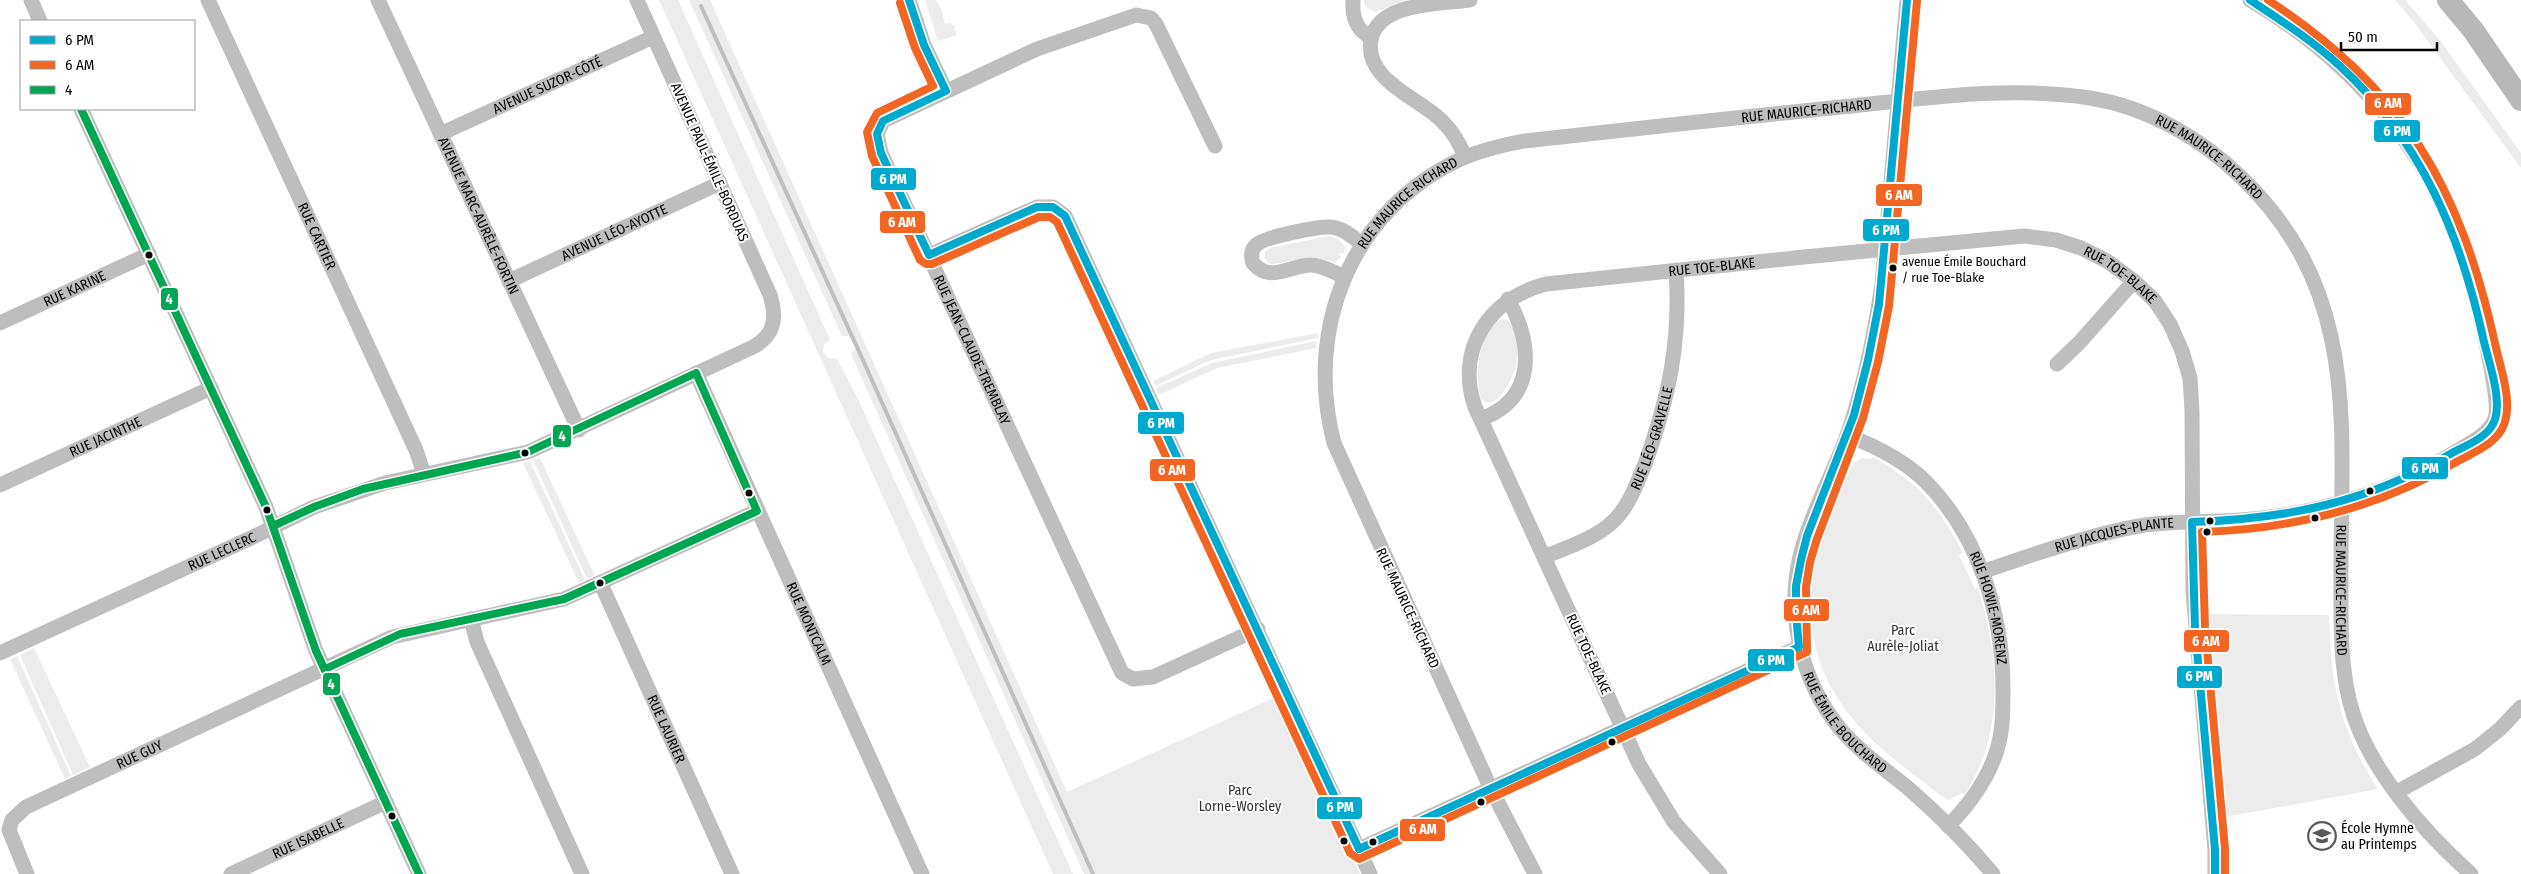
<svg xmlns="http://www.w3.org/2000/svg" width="2521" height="874" viewBox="0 0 2521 874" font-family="'Fira Sans Condensed',sans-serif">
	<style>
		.green { fill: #ececec }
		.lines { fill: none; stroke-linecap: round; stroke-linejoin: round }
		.stream { stroke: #bfbfbf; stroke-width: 4 }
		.minor { stroke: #bebebe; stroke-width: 15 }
		.secondary { stroke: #b8b8b8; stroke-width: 22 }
		.bus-1-casing { stroke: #fff; stroke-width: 11 }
		.bus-2-casing { stroke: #fff; stroke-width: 11 }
		.bus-3-casing { stroke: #fff; stroke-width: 11 }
		.bus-1 { stroke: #00a9ce; stroke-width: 8 }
		.bus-2 { stroke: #f26522; stroke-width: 8 }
		.bus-3 { stroke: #00a651; stroke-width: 8 }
		.bus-dot { fill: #000; stroke: #fff; stroke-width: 2 }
		.labels { text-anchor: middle; stroke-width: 4; stroke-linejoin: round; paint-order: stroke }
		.bus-label { font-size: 13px; fill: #000; stroke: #fff; text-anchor: start }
		.street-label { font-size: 14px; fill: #000; stroke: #fff }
		.park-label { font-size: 14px; fill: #333; stroke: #fff }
		.poi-label { font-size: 14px; fill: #000; stroke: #fff; text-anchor: start }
		.line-badge { stroke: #fff; stroke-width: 2 }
		.badge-label { font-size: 14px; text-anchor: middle; font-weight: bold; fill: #fff }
	</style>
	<rect width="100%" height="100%" fill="#fff"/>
	<g class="green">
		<polygon points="659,0 678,0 830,340 824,344 823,352 828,358 837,359 858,399 1073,874 1053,874"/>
		<polygon points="689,0 710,0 1067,792 1278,696 1360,874 1084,874 851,354 857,347 852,336 842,336"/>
		<polygon points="925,0 936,0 941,9 945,24 950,23 954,26 957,35 938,41"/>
		<polygon points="1363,0 1406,0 1375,12 1366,7"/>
		<polygon points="2395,0 2405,0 2439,39 2521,153 2521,168 2413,21"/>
		<polygon points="1329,236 1338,239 1345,246 1344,254 1340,252 1339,256 1342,257 1335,262 1311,257 1274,264 1270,264 1265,259 1265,252 1270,248"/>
		<path d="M 1501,319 L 1509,321 C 1523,343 1519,372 1503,392 C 1499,398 1495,402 1488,403 L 1481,399 C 1475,374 1477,335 1501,319 Z"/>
		<polygon points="1318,333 1318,338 1211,360 1155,386 1153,381 1211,353"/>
		<polygon points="1317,341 1316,348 1217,368 1159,395 1156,388 1212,363"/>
		<path d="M 1873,457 C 1919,483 1938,506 1963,553 L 1959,555 L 1975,589 L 1978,588 C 1999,657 2006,732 1964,795 L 1962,793 L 1949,800 L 1941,796 C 1913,773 1881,752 1857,724 C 1784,640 1809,552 1854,463 L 1862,458 L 1871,459 Z"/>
		<polygon points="540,458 595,576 587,579 533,460"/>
		<polygon points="530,461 585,580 579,583 523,463"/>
		<path d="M 2203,614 L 2329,615 C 2331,686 2339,729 2378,789 L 2220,818 Z"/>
		<polygon points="34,648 90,767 73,775 20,655"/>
		<polygon points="17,656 71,776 65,779 10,659"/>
	</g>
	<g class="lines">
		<polyline class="stream" points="701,6 862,358 1093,874"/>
		<g class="minor">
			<polyline points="31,0 40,21"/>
			<path id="s1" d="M 208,0 L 416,450 L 424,474"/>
			<path id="s2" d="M 378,0 L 579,430"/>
			<polyline points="909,0 924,45 946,91"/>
			<path d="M 1353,0 C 1352,15 1356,31 1371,37"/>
			<path id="s3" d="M 1907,0 L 1882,285 C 1874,337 1864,387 1847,436 C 1833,473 1814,508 1803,545 C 1784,609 1799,680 1842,731 C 1861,753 1885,769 1908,788 C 1938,814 1967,843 1993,874"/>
			<polyline points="81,109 266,507 316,651 419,874"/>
			<path id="s4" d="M 440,134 L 653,37"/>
			<path id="s5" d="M 1215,146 L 1156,24 L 1151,18 L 1136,15 L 1037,49 L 883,121 L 877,134 L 881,153 L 1122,673 L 1133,679 L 1153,677 L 1258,629"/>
			<path d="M 1465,157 C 1460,144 1453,132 1443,122 C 1420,98 1364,81 1371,40 C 1378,2 1440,4 1470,0"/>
			<polyline points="929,255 1037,207 1053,207 1065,216 1370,874"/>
			<path d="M 1345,277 C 1334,273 1323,265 1311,265 C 1290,265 1270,284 1253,263 C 1251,257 1251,250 1256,245 C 1264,237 1319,226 1331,227 C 1343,228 1353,237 1362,244"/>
			<path id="s6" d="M 509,281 L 720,183"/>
			<path id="s7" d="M 0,323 L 149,254"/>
			<polyline points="2057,364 2079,343 2134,281"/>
			<path id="s8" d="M 696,373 L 922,874"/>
			<path d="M 1481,419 C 1538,398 1532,343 1508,299"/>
			<path id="s9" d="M 1847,435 C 1875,446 1904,460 1925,481 C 1979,535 2003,615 2003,689 C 2003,710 2003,730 1997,750 C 1988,779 1970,804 1948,826"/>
			<path id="s10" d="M 0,485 L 211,388"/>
			<path id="s11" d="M 1544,557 C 1565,548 1591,540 1609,525 C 1628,510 1636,485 1645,464 C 1669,397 1681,341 1676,270"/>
			<path id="s12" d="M 1982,572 C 2030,555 2089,535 2139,526 C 2172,520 2206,523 2240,520 C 2315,515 2390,493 2455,452 C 2468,444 2489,435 2495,419 C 2502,401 2475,293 2468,269 C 2434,154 2352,60 2250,0"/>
			<path id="s13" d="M 601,584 L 732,874"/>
			<polyline points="471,619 477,642 582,874"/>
			<path id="s14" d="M 0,653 L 253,537 L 314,507 L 385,483 L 528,452 L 753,347 C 775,335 777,318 770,295 L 637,0"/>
			<polyline points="2397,792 2475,749 2500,729 2521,707"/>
			<polyline points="1359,849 1799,647"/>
			<path id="s15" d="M 27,874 L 9,830 L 12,820 L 26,807 L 392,637 L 564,599 L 757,511"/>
			<path id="s16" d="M 231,874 L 386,802"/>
			<path id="s17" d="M 1535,874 L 1490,787 L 1334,443 C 1304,328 1351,209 1463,158 C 1482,150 1503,145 1524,141 C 1630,129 1735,118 1841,107 C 1924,99 2007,85 2090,98 C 2147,107 2201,138 2242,178 C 2363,295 2340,430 2341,583 C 2341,623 2340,664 2350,703 C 2366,767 2423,831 2471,874"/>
			<path id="s18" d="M 1720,874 L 1674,822 L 1639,764 L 1475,407 C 1455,350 1489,298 1546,284 L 1804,257 L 2024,236 L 2056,240 L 2081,248 L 2107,261 L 2134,281 L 2155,301 L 2170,324 L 2182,351 L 2190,378 L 2192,411 L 2193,591 L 2215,850 L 2215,874"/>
		</g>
		<polyline class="secondary" points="2448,0 2473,30 2521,100"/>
		<defs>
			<g id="bus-1">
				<polyline points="909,0 924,45 946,91 883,121 877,134 881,153 929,255 1037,207 1053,207 1065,216 1359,849 1799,647 1796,614 1796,586 1801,560 1807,536 1854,415 1868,360 1879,304 1907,0"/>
				<path d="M 2215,874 L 2215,850 L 2195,628 L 2192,522 C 2288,519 2369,502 2452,453 C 2465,446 2486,438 2493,424 C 2504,404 2489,363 2484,342 C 2461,236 2422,142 2341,67 C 2313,41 2282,21 2250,0"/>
			</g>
			<g id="bus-2">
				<polyline points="900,3 915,48 933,86 877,113 867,132 872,156 920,260 926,264 932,264 1039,217 1050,217 1057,222 1350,853 1359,859 1807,652 1806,587 1810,562 1817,539 1863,418 1878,362 1889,306 1917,1"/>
				<path d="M 2225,874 L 2225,849 L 2205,627 L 2202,532 C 2294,529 2379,508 2458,461 C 2473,453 2493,445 2502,429 C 2515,405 2500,368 2495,343 C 2460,186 2404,89 2268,0"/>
			</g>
			<g id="bus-3">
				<polyline points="81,109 266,507 316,651 419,874"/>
				<polyline points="273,526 314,507 363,489 528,452 696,373 757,511 564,599 400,634 325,669"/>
			</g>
		</defs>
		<use href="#bus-1" class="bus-1-casing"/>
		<use href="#bus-2" class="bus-2-casing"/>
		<use href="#bus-3" class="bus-3-casing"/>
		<use href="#bus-1" class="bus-1"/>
		<use href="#bus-2" class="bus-2"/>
		<use href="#bus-3" class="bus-3"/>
	</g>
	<defs>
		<symbol id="school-ring" viewBox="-11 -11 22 22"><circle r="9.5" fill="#fff" stroke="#595959" stroke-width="1.5"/><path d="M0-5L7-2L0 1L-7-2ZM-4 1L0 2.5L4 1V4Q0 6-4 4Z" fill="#595959"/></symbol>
	</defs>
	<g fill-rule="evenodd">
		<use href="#school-ring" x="2306" y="820" width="32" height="32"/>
	</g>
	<g class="bus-dot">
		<circle cx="149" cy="255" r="4.5"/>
		<circle cx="1893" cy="268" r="4.5"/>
		<circle cx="525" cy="453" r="4.5"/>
		<circle cx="2370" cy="491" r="4.5"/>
		<circle cx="749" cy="493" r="4.5"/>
		<circle cx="267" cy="510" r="4.5"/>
		<circle cx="2315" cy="518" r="4.5"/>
		<circle cx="2210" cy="521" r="4.5"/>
		<circle cx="2207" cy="532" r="4.5"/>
		<circle cx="600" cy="583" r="4.5"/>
		<circle cx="1612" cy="742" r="4.5"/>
		<circle cx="1481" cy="802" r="4.5"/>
		<circle cx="392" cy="816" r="4.5"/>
		<circle cx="1344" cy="841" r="4.5"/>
		<circle cx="1373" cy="842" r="4.5"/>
	</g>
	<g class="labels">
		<g class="bus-label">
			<text x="1902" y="266">avenue Émile Bouchard<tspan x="1902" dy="16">/ rue Toe-Blake</tspan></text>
		</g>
		<g class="street-label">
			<text dy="5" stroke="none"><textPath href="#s4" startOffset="118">AVENUE SUZOR-CÔTÉ</textPath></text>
			<text dy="5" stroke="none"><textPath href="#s17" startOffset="1164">RUE MAURICE-RICHARD</textPath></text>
			<text dy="5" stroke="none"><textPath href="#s17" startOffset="1584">RUE MAURICE-RICHARD</textPath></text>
			<text transform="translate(710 162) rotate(66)" y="5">AVENUE PAUL-ÉMILE-BORDUAS</text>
			<text dy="5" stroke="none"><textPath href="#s17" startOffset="744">RUE MAURICE-RICHARD</textPath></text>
			<text dy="5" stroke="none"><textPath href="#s2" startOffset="238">AVENUE MARC-AURÈLE-FORTIN</textPath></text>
			<text dy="5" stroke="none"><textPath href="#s6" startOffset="116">AVENUE LÉO-AYOTTE</textPath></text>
			<text dy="5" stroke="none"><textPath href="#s1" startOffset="260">RUE CARTIER</textPath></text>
			<text dy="5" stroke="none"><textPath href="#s18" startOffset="858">RUE TOE-BLAKE</textPath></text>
			<text dy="5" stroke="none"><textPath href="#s18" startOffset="1278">RUE TOE-BLAKE</textPath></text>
			<text dy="5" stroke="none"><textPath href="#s7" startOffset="82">RUE KARINE</textPath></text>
			<text dy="5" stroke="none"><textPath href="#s5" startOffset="684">RUE JEAN-CLAUDE-TREMBLAY</textPath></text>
			<text dy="5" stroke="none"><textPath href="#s10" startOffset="116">RUE JACINTHE</textPath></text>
			<text dy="5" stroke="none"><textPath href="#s11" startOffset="171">RUE LÉO-GRAVELLE</textPath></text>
			<text dy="5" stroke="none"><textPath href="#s12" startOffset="138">RUE JACQUES-PLANTE</textPath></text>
			<text dy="5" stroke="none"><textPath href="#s14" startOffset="244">RUE LECLERC</textPath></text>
			<text dy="5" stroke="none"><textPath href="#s17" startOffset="2062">RUE MAURICE-RICHARD</textPath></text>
			<text transform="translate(1408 608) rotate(65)" y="5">RUE MAURICE-RICHARD</text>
			<text dy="5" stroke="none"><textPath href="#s9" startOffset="236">RUE HOWIE-MORENZ</textPath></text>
			<text dy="5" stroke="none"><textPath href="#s8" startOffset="275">RUE MONTCALM</textPath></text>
			<text transform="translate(1589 654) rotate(65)" y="5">RUE TOE-BLAKE</text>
			<text dy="5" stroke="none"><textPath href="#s3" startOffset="752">RUE ÉMILE-BOUCHARD</textPath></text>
			<text dy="5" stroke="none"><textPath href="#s13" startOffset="159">RUE LAURIER</textPath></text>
			<text dy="5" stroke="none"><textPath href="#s15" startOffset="202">RUE GUY</textPath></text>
			<text dy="5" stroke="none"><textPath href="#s16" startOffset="85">RUE ISABELLE</textPath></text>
		</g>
		<g class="park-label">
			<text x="1903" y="635">Parc<tspan x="1903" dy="16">Aurèle-Joliat</tspan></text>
			<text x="1240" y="795">Parc<tspan x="1240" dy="16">Lorne-Worsley</tspan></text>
		</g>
		<g class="poi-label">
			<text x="2341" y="833">École Hymne<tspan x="2341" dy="16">au Printemps</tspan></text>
		</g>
	</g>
	<g class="line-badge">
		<rect x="2364" y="92" width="48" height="24" rx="5" fill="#f26522"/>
		<rect x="2373" y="119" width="48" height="24" rx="5" fill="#00a9ce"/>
		<rect x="870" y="167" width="47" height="24" rx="5" fill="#00a9ce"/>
		<rect x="1875" y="183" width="48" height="24" rx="5" fill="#f26522"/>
		<rect x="879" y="210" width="47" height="24" rx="5" fill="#f26522"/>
		<rect x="1862" y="218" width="48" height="24" rx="5" fill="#00a9ce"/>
		<rect x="160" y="287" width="19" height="24" rx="5" fill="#00a651"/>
		<rect x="1137" y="411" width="48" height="24" rx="5" fill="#00a9ce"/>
		<rect x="552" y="424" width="20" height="24" rx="5" fill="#00a651"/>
		<rect x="2401" y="456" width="48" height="24" rx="5" fill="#00a9ce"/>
		<rect x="1149" y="458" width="47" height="24" rx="5" fill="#f26522"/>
		<rect x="1783" y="598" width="47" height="24" rx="5" fill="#f26522"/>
		<rect x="2183" y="629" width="47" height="24" rx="5" fill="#f26522"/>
		<rect x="1747" y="648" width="48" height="24" rx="5" fill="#00a9ce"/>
		<rect x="2176" y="665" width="47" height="24" rx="5" fill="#00a9ce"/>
		<rect x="322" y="672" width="19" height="24" rx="5" fill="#00a651"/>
		<rect x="1316" y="796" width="47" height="24" rx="5" fill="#00a9ce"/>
		<rect x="1399" y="818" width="47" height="24" rx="5" fill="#f26522"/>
	</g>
	<g class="badge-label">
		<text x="2388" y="108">6 AM</text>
		<text x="2397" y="136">6 PM</text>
		<text x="893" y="184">6 PM</text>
		<text x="1899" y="200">6 AM</text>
		<text x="902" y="227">6 AM</text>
		<text x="1886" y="235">6 PM</text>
		<text x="169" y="304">4</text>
		<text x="1161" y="428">6 PM</text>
		<text x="562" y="441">4</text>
		<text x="2425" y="473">6 PM</text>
		<text x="1172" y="475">6 AM</text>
		<text x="1806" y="615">6 AM</text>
		<text x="2206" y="646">6 AM</text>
		<text x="1771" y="665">6 PM</text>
		<text x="2199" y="681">6 PM</text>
		<text x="331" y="689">4</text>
		<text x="1340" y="812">6 PM</text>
		<text x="1423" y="834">6 AM</text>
	</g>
	<rect x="20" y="20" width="175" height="90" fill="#ffffff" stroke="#999999"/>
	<rect x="30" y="36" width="25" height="8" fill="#00a9ce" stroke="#999999"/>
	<text x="65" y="45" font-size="15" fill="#000000">6 PM</text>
	<rect x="30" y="61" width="25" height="8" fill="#f26522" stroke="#999999"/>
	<text x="65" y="70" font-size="15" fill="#000000">6 AM</text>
	<rect x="30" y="86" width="25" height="8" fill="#00a651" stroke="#999999"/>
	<text x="65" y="95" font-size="15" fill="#000000">4</text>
	<path d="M2341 42v8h96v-8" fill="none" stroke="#000000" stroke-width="2.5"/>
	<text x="2348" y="42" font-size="15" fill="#000000" stroke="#ffffff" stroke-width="4" paint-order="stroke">50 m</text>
</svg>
